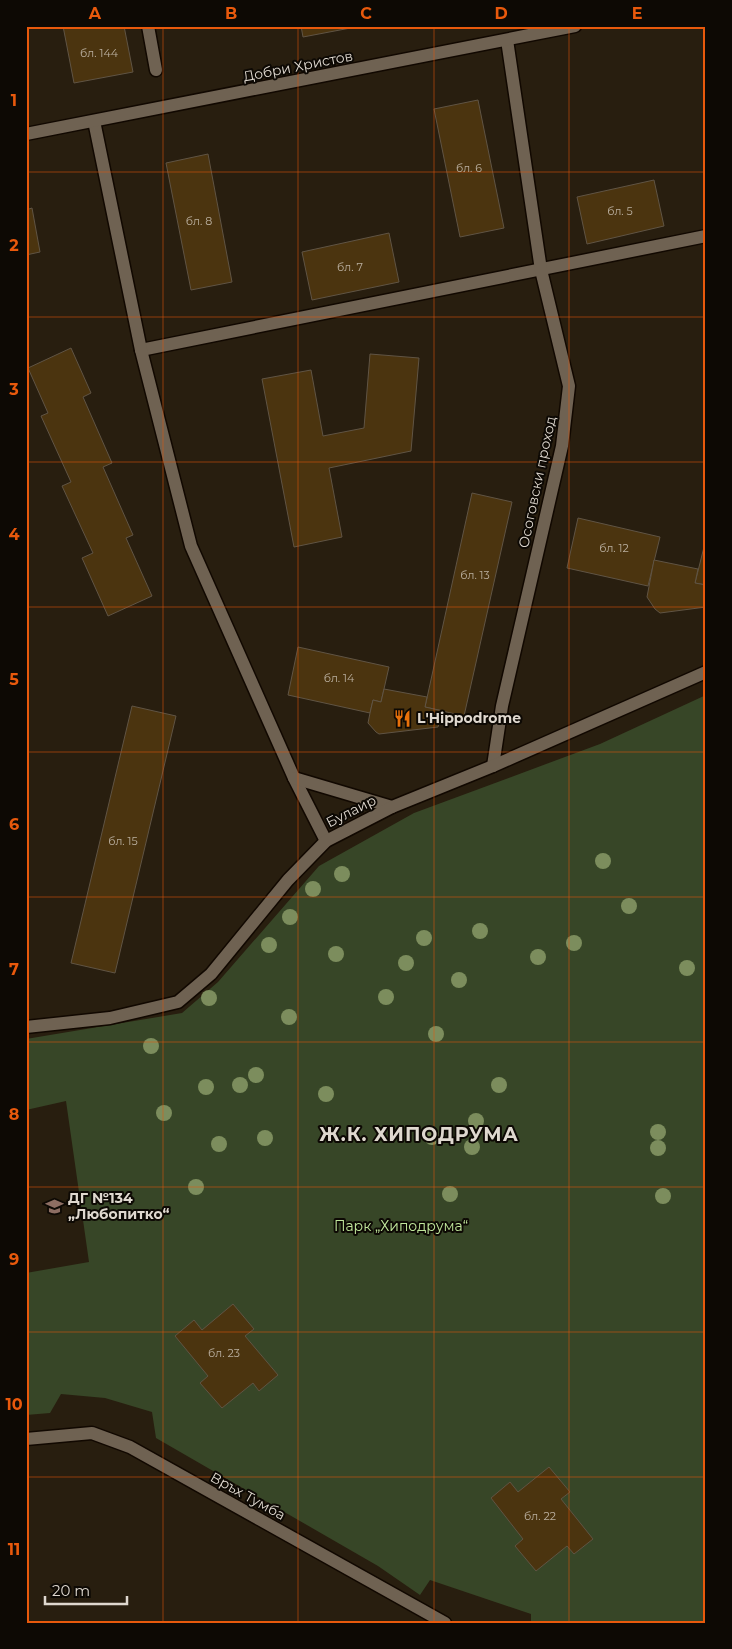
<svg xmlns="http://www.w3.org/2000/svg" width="732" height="1649" viewBox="0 0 732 1649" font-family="Montserrat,sans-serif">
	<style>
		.green { fill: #374627 }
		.building { fill: #4b340f; stroke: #605444 }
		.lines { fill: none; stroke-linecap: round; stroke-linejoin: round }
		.lane-casing { stroke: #110800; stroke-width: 15 }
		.street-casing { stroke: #110800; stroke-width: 15 }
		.lane { stroke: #6f6252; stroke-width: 12 }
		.street { stroke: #6f6252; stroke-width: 12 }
		.tree { fill: #7c8d5d }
		.grid { fill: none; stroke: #e8590c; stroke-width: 1; stroke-opacity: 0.55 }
		.labels { text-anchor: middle; stroke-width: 4; stroke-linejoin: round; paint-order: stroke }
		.number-label { font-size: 11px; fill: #baaf9f }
		.street-label { font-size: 14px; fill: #dfd8cf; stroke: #0d0904 }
		.poi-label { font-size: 14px; font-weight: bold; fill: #dfd8cf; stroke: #0d0904; text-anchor: start }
		.park-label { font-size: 14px; fill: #c1e79c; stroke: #0d0904 }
		.district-label { font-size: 19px; font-weight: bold; letter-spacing: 1px; fill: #dfd8cf; stroke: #0d0904 }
		.neatline { fill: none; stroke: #e8590c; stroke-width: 2 }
		.grid-label { font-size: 16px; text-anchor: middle; font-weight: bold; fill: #e8590c }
	</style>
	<rect width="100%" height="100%" fill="#281e0f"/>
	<polygon class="green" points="706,695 706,1623 531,1623 531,1614 430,1580 420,1595 378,1566 156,1438 152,1412 105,1398 61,1394 50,1413 26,1415 26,1273 89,1262 66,1101 26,1110 26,1039 182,1013 218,982 319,866 414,813 600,744"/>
	<g class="building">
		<polygon points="63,26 124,26 133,72 74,83"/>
		<polygon points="301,26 361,26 303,37"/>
		<polygon points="478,100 504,228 460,237 434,109"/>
		<polygon points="208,154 232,282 191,290 166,163"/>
		<polygon points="654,180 664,226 587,244 577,197"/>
		<polygon points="32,208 40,252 26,255 26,210"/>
		<polygon points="389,233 399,282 312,300 302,252"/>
		<polygon points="71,348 91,393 83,397 112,463 103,467 133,535 126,538 152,596 108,616 82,558 93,553 62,486 71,482 41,416 48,413 28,368"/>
		<polygon points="370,354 419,358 411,451 329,468 342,537 294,547 262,379 311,370 323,436 364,428"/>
		<polygon points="472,493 512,502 464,716 425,707"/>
		<polygon points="578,518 660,537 648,586 567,568"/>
		<polygon points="706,539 706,585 695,583"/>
		<polygon points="654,560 698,569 695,583 706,585 706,607 660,613 655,609 647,597"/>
		<polygon points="298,647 389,667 381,702 373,700 370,713 288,695"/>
		<polygon points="384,689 427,697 425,707 443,711 438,727 379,734 376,732 368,723 370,713 373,700 381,702"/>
		<polygon points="132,706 176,716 115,973 71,963"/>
		<polygon points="233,1304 254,1329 245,1336 278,1375 259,1391 253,1383 222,1408 200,1383 208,1376 175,1336 194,1320 202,1330"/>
		<polygon points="549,1467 570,1492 561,1499 593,1539 574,1554 567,1546 536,1571 515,1546 523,1539 491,1498 510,1482 518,1492"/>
	</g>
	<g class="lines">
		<defs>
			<g id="lane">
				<polyline points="148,26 156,70"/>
				<polyline points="141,350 706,236"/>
				<polyline points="493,766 502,706 562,446 569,386 541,270 507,40"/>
			</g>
			<g id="street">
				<polyline points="94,121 141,350 191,546 294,778 326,841"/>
				<polyline points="26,134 575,26"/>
				<polyline points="294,778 392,807"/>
				<polyline points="26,1027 110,1018 178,1002 211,974 288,880 326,841 392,807 493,766 706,672"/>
				<polyline points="26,1439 92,1433 130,1447 445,1623"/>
			</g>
		</defs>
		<use href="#lane" class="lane-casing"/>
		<use href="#street" class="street-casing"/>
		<use href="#lane" class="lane"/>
		<use href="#street" class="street"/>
	</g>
	<g class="tree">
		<circle cx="603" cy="861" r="8"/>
		<circle cx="342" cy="874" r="8"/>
		<circle cx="313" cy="889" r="8"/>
		<circle cx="629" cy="906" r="8"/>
		<circle cx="290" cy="917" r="8"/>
		<circle cx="480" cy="931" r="8"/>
		<circle cx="424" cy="938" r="8"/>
		<circle cx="574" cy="943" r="8"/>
		<circle cx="269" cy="945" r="8"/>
		<circle cx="336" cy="954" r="8"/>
		<circle cx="538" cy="957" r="8"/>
		<circle cx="406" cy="963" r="8"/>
		<circle cx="687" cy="968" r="8"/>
		<circle cx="459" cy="980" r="8"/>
		<circle cx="386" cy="997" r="8"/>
		<circle cx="209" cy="998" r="8"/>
		<circle cx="289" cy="1017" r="8"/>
		<circle cx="436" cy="1034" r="8"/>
		<circle cx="151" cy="1046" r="8"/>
		<circle cx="256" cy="1075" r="8"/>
		<circle cx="240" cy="1085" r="8"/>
		<circle cx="499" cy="1085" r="8"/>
		<circle cx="206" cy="1087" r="8"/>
		<circle cx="326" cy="1094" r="8"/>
		<circle cx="164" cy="1113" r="8"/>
		<circle cx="476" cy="1121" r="8"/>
		<circle cx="658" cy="1132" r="8"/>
		<circle cx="432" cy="1137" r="8"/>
		<circle cx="265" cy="1138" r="8"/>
		<circle cx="219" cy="1144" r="8"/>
		<circle cx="472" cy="1147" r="8"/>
		<circle cx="658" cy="1148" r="8"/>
		<circle cx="196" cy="1187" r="8"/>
		<circle cx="450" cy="1194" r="8"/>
		<circle cx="663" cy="1196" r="8"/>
	</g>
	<path class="grid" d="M 163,26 L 163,1623M 298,26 L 298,1623M 434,26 L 434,1623M 569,26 L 569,1623M 26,172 L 706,172M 26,317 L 706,317M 26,462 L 706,462M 26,607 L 706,607M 26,752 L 706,752M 26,897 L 706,897M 26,1042 L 706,1042M 26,1187 L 706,1187M 26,1332 L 706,1332M 26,1477 L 706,1477"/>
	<defs>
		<symbol id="restaurant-bare" viewBox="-9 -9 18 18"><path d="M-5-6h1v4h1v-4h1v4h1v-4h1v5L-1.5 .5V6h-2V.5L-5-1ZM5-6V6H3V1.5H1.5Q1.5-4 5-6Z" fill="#e8710a" stroke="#0d0904" stroke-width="2.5" paint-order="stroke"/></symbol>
		<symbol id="school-bare" viewBox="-9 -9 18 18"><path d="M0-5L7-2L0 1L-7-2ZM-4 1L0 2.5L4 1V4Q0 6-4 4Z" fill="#8d6e63" stroke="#0d0904" stroke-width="2.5" paint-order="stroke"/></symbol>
	</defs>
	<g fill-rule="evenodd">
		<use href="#restaurant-bare" x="390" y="706" width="25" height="25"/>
		<use href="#school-bare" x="42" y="1194" width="25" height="25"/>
	</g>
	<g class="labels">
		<g class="number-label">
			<text x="99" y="57">бл. 144</text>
			<text x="469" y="172">бл. 6</text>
			<text x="620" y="215">бл. 5</text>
			<text x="199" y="225">бл. 8</text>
			<text x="350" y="271">бл. 7</text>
			<text x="614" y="552">бл. 12</text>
			<text x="475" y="579">бл. 13</text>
			<text x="339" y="682">бл. 14</text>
			<text x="123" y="845">бл. 15</text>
			<text x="224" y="1357">бл. 23</text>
			<text x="540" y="1520">бл. 22</text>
		</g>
		<g class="street-label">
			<text transform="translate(298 66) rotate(-11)" y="5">Добри Христов</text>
			<text transform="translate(537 482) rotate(-78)" y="5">Осоговски проход</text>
			<text transform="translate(351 811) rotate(-27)" y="5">Булаир</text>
			<text transform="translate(248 1496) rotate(29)" y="5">Връх Тумба</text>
		</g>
		<g class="poi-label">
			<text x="417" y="723">L'Hippodrome</text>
			<text x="68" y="1203">ДГ №134<tspan x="68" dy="16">„Любопитко“</tspan></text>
		</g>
		<g class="park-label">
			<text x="401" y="1231">Парк „Хиподрума“</text>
		</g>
		<g class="district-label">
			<text x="419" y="1141">Ж.К. ХИПОДРУМА</text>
		</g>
	</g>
	<rect width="732" height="1649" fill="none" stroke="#0d0904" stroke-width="55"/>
	<path d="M45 1596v8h82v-8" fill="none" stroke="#dfd8cf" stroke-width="2.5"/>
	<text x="52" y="1596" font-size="15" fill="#dfd8cf" stroke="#0d0904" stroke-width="4" paint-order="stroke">20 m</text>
	<rect x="28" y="28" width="676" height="1594" class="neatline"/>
	<g class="grid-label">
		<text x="95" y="19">A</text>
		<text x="231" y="19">B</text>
		<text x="366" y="19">C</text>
		<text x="501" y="19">D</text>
		<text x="637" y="19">E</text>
		<text x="14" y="106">1</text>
		<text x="14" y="251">2</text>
		<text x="14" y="395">3</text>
		<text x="14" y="540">4</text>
		<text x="14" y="685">5</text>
		<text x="14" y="830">6</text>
		<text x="14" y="975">7</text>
		<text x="14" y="1120">8</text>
		<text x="14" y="1265">9</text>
		<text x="14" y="1410">10</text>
		<text x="14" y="1555">11</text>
	</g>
</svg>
